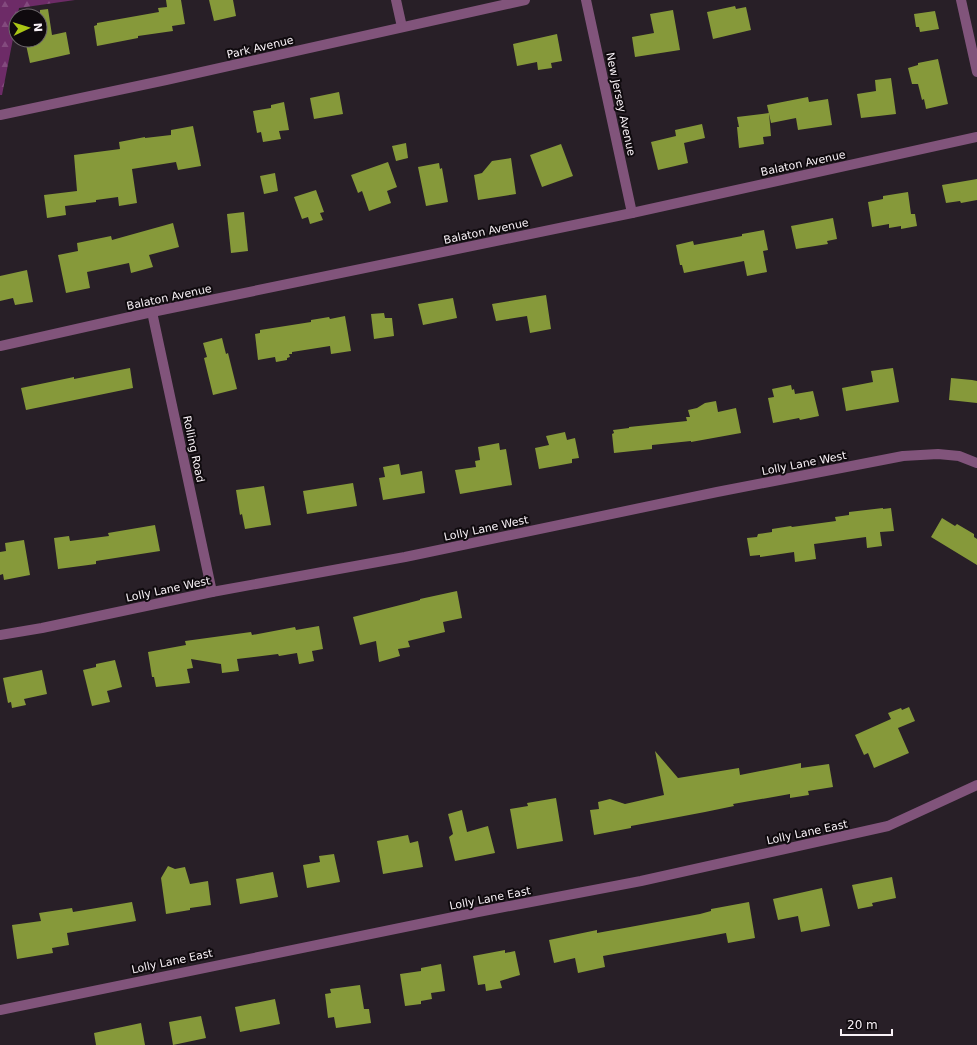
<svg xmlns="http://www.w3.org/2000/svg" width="977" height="1045" viewBox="0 0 977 1045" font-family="'DejaVu Sans',sans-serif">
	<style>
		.forest { fill: url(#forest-firs) }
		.building { fill: #86993a }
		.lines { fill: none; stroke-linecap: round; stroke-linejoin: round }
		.minor { stroke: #81547b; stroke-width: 10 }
		.labels { text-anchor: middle; stroke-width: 4; stroke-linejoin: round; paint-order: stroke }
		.street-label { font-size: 11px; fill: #f9f2f7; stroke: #0f0a0e }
	</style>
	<defs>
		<pattern id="forest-firs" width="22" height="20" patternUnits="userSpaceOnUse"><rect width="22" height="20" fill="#6d2b67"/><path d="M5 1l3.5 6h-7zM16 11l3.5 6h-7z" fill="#834a7e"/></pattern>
	</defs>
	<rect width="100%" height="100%" fill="#281f27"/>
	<polygon class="forest" points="0,0 75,0 19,8 2,95 0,95"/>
	<g class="building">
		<polygon points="166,0 181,0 185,24 172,26 173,31 138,36 138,38 97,46 94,26 97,25 97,23 159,12 158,8 167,7"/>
		<polygon points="209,0 233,0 236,16 214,21"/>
		<polygon points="735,6 736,9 746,7 751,30 713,39 707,12"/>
		<polygon points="48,9 52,35 66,32 70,54 30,63 25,40 40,40 40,10"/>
		<polygon points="673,10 680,50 635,57 632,37 654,33 650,14"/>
		<polygon points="935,11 939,29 920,32 919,27 916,27 914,14"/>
		<polygon points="557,34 562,61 551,63 552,68 538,70 537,62 517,66 513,44"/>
		<polygon points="938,59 948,104 926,109 924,99 922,100 918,84 912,84 908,68 918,65 918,63"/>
		<polygon points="891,78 896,114 861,118 857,94 876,91 875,80"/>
		<polygon points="339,92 343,114 314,119 310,98"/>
		<polygon points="808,97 809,102 828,99 832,125 798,130 796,118 771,123 767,105"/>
		<polygon points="284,102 289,130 279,131 281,139 263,142 261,132 257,133 253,111 271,108 271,105"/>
		<polygon points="769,113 771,136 763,137 764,144 739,148 737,127 739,127 737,117"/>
		<polygon points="702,124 705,138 684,143 688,163 658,170 651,142 676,136 675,130"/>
		<polygon points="193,126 201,166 178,170 176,162 132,169 137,203 119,206 118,197 96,200 96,202 65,206 66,215 47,218 44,195 77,191 74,155 120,149 119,142 145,137 145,138 171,135 171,130"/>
		<polygon points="406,143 408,158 396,161 392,146"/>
		<polygon points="561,144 573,176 542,187 530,155"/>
		<polygon points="511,158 516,194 478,200 474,175 482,173 492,161"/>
		<polygon points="388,162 397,187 387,191 391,203 369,211 362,191 358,193 351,175"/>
		<polygon points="439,163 440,169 442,168 448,202 426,206 418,167"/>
		<polygon points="275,173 278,191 264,194 260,176"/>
		<polygon points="977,179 977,200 961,203 960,201 946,203 942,185"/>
		<polygon points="316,190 324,212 320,213 323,220 310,224 308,217 302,219 294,197"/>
		<polygon points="908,192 911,214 915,214 917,226 901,229 901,226 889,228 889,224 872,227 868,202 883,199 883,196"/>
		<polygon points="244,212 248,251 231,253 227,214"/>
		<polygon points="833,218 837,239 827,241 828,244 796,249 791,226"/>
		<polygon points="173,223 179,247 149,255 153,267 131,273 129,263 87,272 90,288 66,293 58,255 78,251 77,243 111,236 112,240"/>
		<polygon points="764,230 768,250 763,251 767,272 747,276 744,261 684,273 682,265 680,265 676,245 693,241 694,245 742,236 742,234"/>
		<polygon points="27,270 33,302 15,305 13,298 0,301 0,276"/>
		<polygon points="546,295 551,329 530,333 527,316 496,321 492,304"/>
		<polygon points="453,298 457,318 423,325 418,304"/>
		<polygon points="384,313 385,318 392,318 394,336 374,339 371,314"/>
		<polygon points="345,316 351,351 331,354 330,346 292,352 292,354 289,354 290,357 287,358 287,360 276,362 275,357 258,360 255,334 260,333 260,330 311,322 311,320 329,317 330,319"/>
		<polygon points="222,338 226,354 228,353 237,389 213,395 204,358 207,357 203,343"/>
		<polygon points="130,368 133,388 26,410 21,388 74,377 74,379"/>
		<polygon points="893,368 899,402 846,411 842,388 873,382 871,371"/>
		<polygon points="951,378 972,380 977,381 977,403 949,400"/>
		<polygon points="791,385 792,390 794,389 795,394 813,391 819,416 800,420 799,418 773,423 768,398 774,397 772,389"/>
		<polygon points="716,401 718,412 736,408 741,433 691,442 691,441 652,445 652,449 614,453 612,434 614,433 613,430 629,428 629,427 687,421 686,417 690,417 688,410 697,408 705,403"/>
		<polygon points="565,432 567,440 575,438 579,458 572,459 572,463 539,469 535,448 549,445 546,436"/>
		<polygon points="499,443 500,450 506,449 512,485 460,494 455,470 476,467 475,461 480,460 478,447"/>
		<polygon points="399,464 401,475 422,471 425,493 383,500 379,478 385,477 383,467"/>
		<polygon points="353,483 357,506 307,514 303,491"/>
		<polygon points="264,486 271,525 245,529 242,514 240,515 236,490"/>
		<polygon points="883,508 883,509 891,508 894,531 880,532 882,546 867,548 866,537 814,544 816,559 795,562 794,552 760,557 760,555 750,556 747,538 757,537 758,534 772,532 772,529 791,526 792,527 836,521 835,517 849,515 849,512"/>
		<polygon points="942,518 955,526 957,524 974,534 974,537 977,539 977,565 931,537"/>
		<polygon points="155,525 160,551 96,561 96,564 58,569 54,538 69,536 70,541 109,536 108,533"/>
		<polygon points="24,540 30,575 4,580 3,574 0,575 0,552 6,551 5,543"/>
		<polygon points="457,591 462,618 443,622 445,632 408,641 410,647 398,649 400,656 379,662 376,641 360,645 353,617 420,600 420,599"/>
		<polygon points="319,626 323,649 312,651 314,661 299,664 297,653 279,656 278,654 237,659 239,671 222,673 221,664 191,659 193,668 187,669 190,683 156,687 154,677 152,677 148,652 186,645 185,641 251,632 252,635 295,627 296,630"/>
		<polygon points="115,660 122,687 107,691 110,702 92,706 83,670 96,667 96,664"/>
		<polygon points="42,670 47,694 24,699 26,705 12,708 11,702 8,703 3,678"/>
		<polygon points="909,707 915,721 898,728 909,753 874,768 868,753 864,755 855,735 891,719 888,713 901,708 902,710"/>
		<polygon points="655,751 678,778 739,768 740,775 801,763 801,768 829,764 833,787 808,791 809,795 790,798 790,794 733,804 734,806 705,812 631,826 631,828 594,835 590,810 599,809 598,802 610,799 625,804 664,795"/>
		<polygon points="556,798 563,841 517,849 510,809 528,806 527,803"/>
		<polygon points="462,810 467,832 488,826 495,853 455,861 449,837 453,834 448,814"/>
		<polygon points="408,835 410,843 418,841 423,867 383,874 377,841"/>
		<polygon points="334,854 340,882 307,888 303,865 320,862 319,856"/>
		<polygon points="168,866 175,869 185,867 190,884 208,881 211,905 190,908 190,910 166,914 161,878"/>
		<polygon points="273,872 278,897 240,904 236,879"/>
		<polygon points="892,877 896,898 872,903 873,906 858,909 852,885"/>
		<polygon points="822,888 830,926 801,932 798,916 778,920 773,899"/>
		<polygon points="132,902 136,921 67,933 69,945 52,948 53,953 17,959 12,925 41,921 39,913 72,908 73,912"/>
		<polygon points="749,902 755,938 728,943 726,933 603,956 605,967 578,973 575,958 554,963 549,940 597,930 597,933 630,927 700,914 711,911 711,909"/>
		<polygon points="505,950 505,953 515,951 520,975 500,981 502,988 486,991 485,984 478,985 473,956"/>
		<polygon points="441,964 445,991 431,993 432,999 421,1001 421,1004 405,1006 400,974 421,971 421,968"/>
		<polygon points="360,985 364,1009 369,1009 371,1023 336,1028 334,1017 328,1018 325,994 331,993 330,989"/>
		<polygon points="275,999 280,1024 240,1032 235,1007"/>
		<polygon points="201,1016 206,1038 173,1045 169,1022"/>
		<polygon points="141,1023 145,1045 96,1045 94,1033"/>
	</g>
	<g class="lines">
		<g class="minor">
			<polyline points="396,0 402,27"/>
			<polyline points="586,0 632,213"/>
			<polyline points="961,0 977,72"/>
			<polyline points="0,115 166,80 525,0"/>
			<polyline points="152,312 212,592"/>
			<polyline points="0,346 152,312 632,213 977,137"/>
			<polyline points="0,635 42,628 212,592 405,557 717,492 903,456 938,454 959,456 977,463"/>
			<polyline points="0,1010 478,912 641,881 888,826 977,785"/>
		</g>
	</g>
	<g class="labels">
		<g class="street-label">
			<text transform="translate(260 47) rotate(-13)" y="4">Park Avenue</text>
			<text transform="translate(621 104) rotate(78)" y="4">New Jersey Avenue</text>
			<text transform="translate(803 163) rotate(-12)" y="4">Balaton Avenue</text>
			<text transform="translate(486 231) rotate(-12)" y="4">Balaton Avenue</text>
			<text transform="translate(169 297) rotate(-12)" y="4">Balaton Avenue</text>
			<text transform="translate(194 449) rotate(78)" y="4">Rolling Road</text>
			<text transform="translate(804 463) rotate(-11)" y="4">Lolly Lane West</text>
			<text transform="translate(486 528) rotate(-12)" y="4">Lolly Lane West</text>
			<text transform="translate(168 589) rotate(-12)" y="4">Lolly Lane West</text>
			<text transform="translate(807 832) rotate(-12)" y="4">Lolly Lane East</text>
			<text transform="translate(490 898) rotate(-11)" y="4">Lolly Lane East</text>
			<text transform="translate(172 961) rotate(-12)" y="4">Lolly Lane East</text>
		</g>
	</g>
	<g transform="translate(28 28) rotate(86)"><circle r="19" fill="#0f0a0e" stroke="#6d676b"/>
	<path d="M0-3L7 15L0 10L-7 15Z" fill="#abc615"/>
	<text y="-6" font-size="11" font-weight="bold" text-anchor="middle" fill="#f9f2f7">N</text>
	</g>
	<path d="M841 1029v6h51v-6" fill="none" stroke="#f9f2f7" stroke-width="2"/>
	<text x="847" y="1029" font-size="12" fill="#f9f2f7" stroke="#0f0a0e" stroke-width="3" paint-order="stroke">20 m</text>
</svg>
